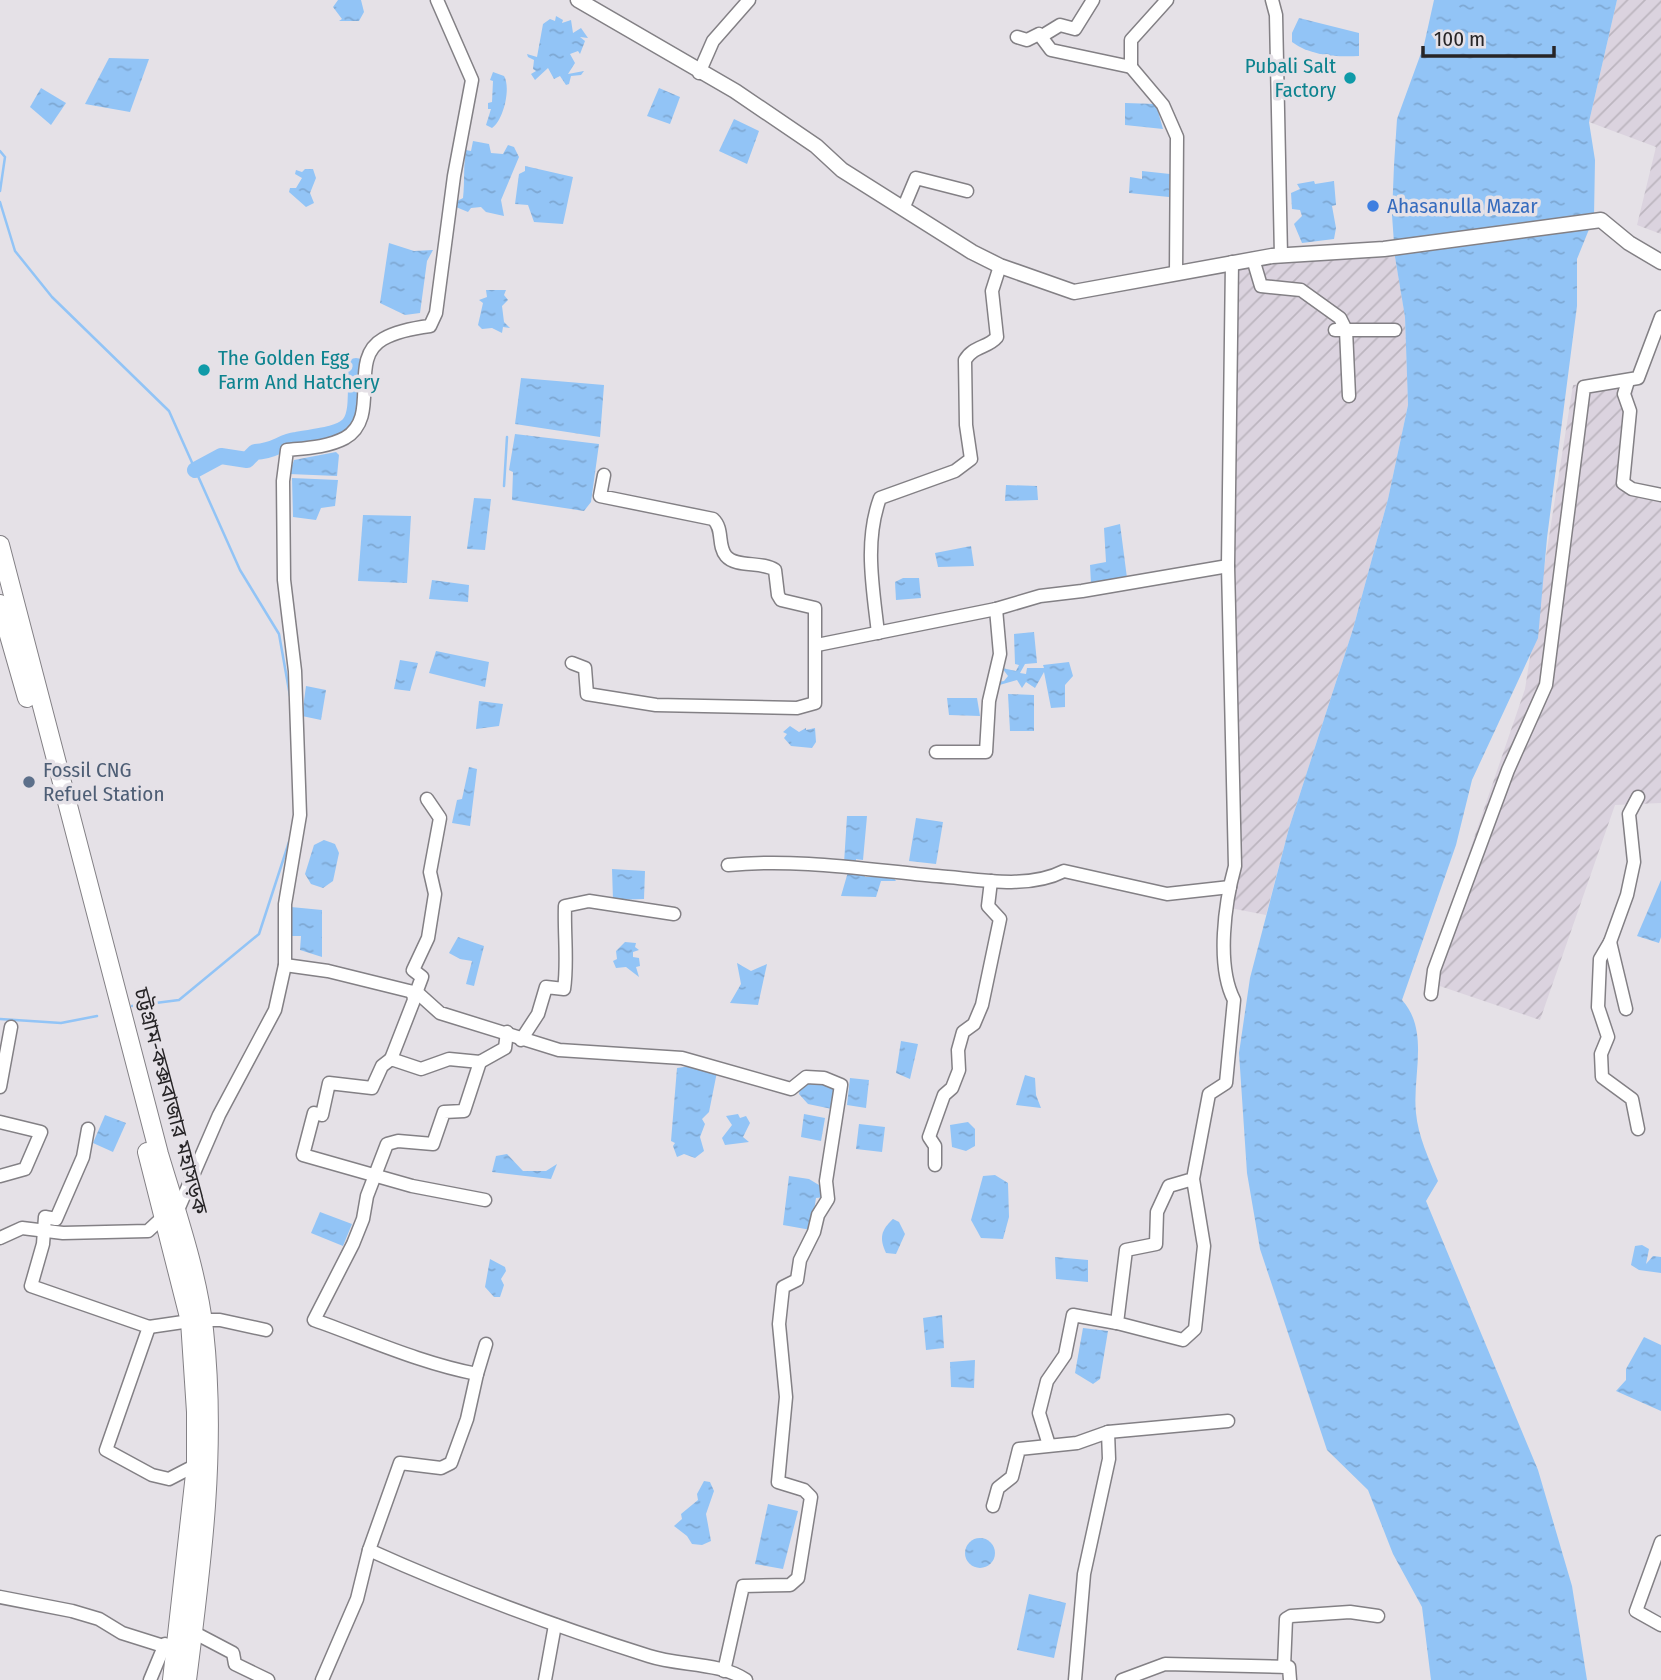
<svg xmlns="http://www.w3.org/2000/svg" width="1661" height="1680" viewBox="0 0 1661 1680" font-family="'Fira Sans Condensed','Noto Sans Bengali',sans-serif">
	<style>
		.industrial { fill: url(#industrial-furrows) }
		.water { fill: url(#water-ripples) }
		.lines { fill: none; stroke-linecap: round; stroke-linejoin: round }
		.stream { stroke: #92c4f6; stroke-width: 2.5 }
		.river { stroke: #92c4f6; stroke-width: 16 }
		.minor-casing { stroke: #838085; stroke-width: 15 }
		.major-casing { stroke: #838085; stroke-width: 17 }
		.highway-casing { stroke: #838085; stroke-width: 20 }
		.minor { stroke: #fff; stroke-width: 12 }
		.major { stroke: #fff; stroke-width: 14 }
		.highway { stroke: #fff; stroke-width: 18 }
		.culture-dot { fill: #0f9aa8; stroke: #e5e1e7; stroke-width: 2.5 }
		.shop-dot { fill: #3f7fe0; stroke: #e5e1e7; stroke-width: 2.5 }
		.service-dot { fill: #5c6f8a; stroke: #e5e1e7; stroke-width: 2.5 }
		.labels { text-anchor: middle; stroke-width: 7; stroke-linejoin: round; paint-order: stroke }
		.culture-label { font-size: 21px; fill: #0d838f; stroke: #e5e1e7; text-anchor: end }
		.shop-label { font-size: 21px; fill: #366cbe; stroke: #e5e1e7; text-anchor: start }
		.service-label { font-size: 21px; fill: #4e5e75; stroke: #e5e1e7; text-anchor: start }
		.street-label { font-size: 21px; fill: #272527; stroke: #e5e1e7 }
	</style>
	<defs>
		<pattern id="industrial-furrows" width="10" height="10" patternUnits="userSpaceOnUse" patternTransform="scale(1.75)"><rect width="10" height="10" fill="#dbd3df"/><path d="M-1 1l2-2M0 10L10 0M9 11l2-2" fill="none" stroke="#bcb5bf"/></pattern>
		<pattern id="water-ripples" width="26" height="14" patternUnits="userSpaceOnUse" patternTransform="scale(1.75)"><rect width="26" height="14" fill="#92c4f6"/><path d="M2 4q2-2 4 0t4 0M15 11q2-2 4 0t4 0" fill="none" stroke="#7ea8d3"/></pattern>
	</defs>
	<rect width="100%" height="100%" fill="#e5e1e7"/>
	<g class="industrial">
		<polygon points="1617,0 1661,0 1661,234 1637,225 1656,147 1589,122"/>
		<polygon points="1395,257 1405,316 1408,405 1388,499 1353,629 1289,828 1266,915 1225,907 1238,874 1230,832 1234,264"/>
		<polygon points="1634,379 1628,484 1661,490 1661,803 1615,805 1540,1020 1425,981 1525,689 1573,385"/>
	</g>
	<g class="water">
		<polygon points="338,0 361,0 364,12 359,21 339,21 342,19 333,7"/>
		<path d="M 1434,0 L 1617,0 L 1589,122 L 1595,160 L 1594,217 L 1577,259 L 1577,306 L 1547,538 L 1538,638 L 1472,780 L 1456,845 L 1402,1000 C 1430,1031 1412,1076 1416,1113 C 1418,1136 1429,1159 1438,1181 L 1426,1201 L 1538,1470 L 1572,1586 L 1587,1680 L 1431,1680 L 1422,1607 L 1393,1554 L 1368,1490 L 1327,1450 L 1260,1249 L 1247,1173 L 1239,1053 L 1250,978 L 1289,828 L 1353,629 L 1388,499 L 1408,405 L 1405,317 L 1395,257 L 1392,215 L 1394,165 L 1397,119 L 1424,45 Z"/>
		<polygon points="556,16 563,20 562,23 571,20 573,33 581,28 588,38 580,37 585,41 580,54 578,51 570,54 575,63 568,74 584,71 581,75 571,76 569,84 566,85 560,76 554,79 548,68 535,80 531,74 536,71 533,69 534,60 528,57 527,54 537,57 543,24 550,19 555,21"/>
		<path d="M 1299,18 L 1359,33 L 1359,56 C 1336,57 1311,56 1292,42 L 1292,33 Z"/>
		<polygon points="109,58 149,59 130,112 85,104"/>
		<path d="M 493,72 L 504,76 C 511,87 504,120 492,128 L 486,125 L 491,109 L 488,109 L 488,103 L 492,102 L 493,81 L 490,80 Z"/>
		<polygon points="41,88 66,103 51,125 30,107"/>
		<polygon points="659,88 680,97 670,124 647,116"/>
		<polygon points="1125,103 1156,104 1163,129 1125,125"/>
		<polygon points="734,119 759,131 747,164 719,151"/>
		<path d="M 473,141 L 489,144 L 491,153 L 503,154 L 508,145 L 514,147 L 519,157 L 501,200 L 504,216 L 486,212 L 481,207 L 471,208 L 468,212 L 456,207 L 457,201 L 463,198 C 465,181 463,168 466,150 L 471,151 Z"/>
		<polygon points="525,166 573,177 563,224 534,222 528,205 515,204 519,174 525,171"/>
		<polygon points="305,169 313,169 316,178 310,193 314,203 306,207 289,192 290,188 296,188 302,178 295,174 296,170 302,172"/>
		<polygon points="1142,171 1170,174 1169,197 1129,193 1130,177 1142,179"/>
		<polygon points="1314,181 1315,184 1334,181 1336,205 1332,206 1336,228 1334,239 1302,243 1294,224 1302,216 1300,210 1292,209 1291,193 1300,189 1297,184"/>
		<polygon points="389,243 414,251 433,250 427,261 420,313 405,315 380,303"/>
		<polygon points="486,290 506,290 504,295 508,300 502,306 504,322 510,328 503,327 502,333 492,328 482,329 478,325 483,303 479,300 487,297"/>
		<polygon points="521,378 604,385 600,437 515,424"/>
		<polygon points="515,434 599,444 591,502 584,511 512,500 513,472 509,470"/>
		<polygon points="336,452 339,455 337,476 289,474 294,460"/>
		<polygon points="292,478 338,480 335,506 321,508 316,520 293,517"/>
		<polygon points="1006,485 1037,486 1038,500 1005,501"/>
		<polygon points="474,498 491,499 485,550 467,549"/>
		<polygon points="363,515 411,516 407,583 358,581"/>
		<polygon points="1120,524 1127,578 1091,583 1090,565 1106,562 1104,528"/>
		<polygon points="971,546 974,566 938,567 935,553"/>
		<polygon points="903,578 919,578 921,598 896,600 895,582"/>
		<polygon points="432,580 469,585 468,602 429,599"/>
		<polygon points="1034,632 1037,663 1025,664 1020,673 1026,674 1027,668 1044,668 1043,665 1069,662 1073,676 1065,685 1065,707 1051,708 1044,672 1035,688 1026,682 1022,688 1017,680 996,686 997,682 1004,681 1008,676 1002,668 1016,671 1019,665 1015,664 1014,634"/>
		<polygon points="436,651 489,662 485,687 429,673"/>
		<polygon points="400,660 418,663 410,691 394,689"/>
		<polygon points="306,686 326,690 321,720 302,716"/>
		<polygon points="1008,694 1034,695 1034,731 1010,731"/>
		<polygon points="947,698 977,698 980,716 949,715"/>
		<polygon points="479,701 503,704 499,726 476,729"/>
		<polygon points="790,726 799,732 806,728 806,730 815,728 816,742 812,748 791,746 784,738 787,734 783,732"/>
		<polygon points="469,767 477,769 470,826 452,823 457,800 462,799"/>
		<polygon points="847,816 867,816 863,860 856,859 856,864 844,863"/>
		<polygon points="916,818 943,822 936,864 909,861"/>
		<polygon points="324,840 335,844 339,853 333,881 323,888 311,884 305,874 314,845"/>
		<polygon points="612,869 645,871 644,899 613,900"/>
		<polygon points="848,872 864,873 865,877 893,877 896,881 881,881 876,897 841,896"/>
		<polygon points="1661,880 1661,937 1659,943 1637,936"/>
		<polygon points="291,907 322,910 322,957 300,950 301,936 290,936"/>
		<polygon points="458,937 484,946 474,986 466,984 472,961 460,959 449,953"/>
		<polygon points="625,942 636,943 635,947 639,950 633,952 633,957 639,958 640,966 636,967 639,977 626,967 616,968 613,961 617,959 616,951"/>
		<polygon points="737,963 751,971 767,964 758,1005 730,1003 741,984"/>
		<polygon points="901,1041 918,1044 910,1079 896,1073"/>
		<polygon points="691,1066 717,1072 709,1112 702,1119 705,1124 700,1137 704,1151 695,1158 684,1154 677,1157 673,1146 675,1143 671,1141 677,1068"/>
		<polygon points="1025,1075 1035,1078 1036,1095 1041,1108 1016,1105"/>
		<polygon points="850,1078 869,1080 866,1108 847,1105"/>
		<polygon points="809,1081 835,1087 832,1109 808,1104 799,1094 800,1088"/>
		<polygon points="738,1114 740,1118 746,1116 750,1123 743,1137 749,1142 725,1145 722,1138 732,1125 726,1116"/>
		<polygon points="804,1114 825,1118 821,1141 801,1137"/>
		<polygon points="105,1115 126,1123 113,1152 93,1143"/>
		<polygon points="968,1122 975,1129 975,1146 966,1151 952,1147 950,1125"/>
		<polygon points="859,1124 885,1127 882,1152 856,1149"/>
		<polygon points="507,1154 523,1171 546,1171 557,1164 551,1179 492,1172 496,1156"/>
		<polygon points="995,1175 1008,1183 1009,1217 1003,1239 981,1238 971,1220 983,1176"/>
		<polygon points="789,1176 809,1179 824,1188 825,1197 816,1198 811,1230 783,1225"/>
		<polygon points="320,1212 352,1224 343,1246 311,1233"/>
		<path d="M 893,1219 L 899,1222 L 905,1234 L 896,1254 L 886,1253 C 879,1238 881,1230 893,1219 Z"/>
		<polygon points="1642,1245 1649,1249 1646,1264 1653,1256 1661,1257 1661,1273 1639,1270 1631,1265 1635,1246"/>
		<polygon points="1055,1257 1088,1260 1088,1282 1056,1279"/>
		<polygon points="490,1259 505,1267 506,1271 501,1279 504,1285 500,1297 494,1297 485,1287"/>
		<polygon points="942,1315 944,1348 926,1350 923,1318"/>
		<polygon points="1083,1328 1108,1331 1100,1379 1093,1384 1075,1373"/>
		<polygon points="1644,1337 1661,1345 1661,1411 1616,1391 1626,1380 1626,1369"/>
		<polygon points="975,1360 974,1388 951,1387 950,1362"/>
		<polygon points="704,1481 710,1482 714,1491 706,1514 711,1541 702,1545 692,1544 687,1536 674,1526 682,1519 681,1514 698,1500 697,1494"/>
		<polygon points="768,1504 798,1511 783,1569 755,1564"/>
		<circle cx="980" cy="1553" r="15"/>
		<polygon points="1029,1594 1066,1603 1054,1658 1017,1650"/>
	</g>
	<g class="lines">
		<g class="stream">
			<polyline points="0,151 5,157 0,191"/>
			<polyline points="0,202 15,251 52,297 169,411 240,570 279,634 290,696"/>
			<polyline points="504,486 507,437"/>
			<polyline points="132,1006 179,1000 259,934 289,842"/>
			<polyline points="0,1019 61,1023 97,1016"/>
		</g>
		<path class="river" d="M 195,470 L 221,456 L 247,460 L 255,452 C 276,451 280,442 296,440 C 359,430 356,431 356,366"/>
		<defs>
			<g id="minor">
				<polyline points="1272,0 1276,15 1281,256"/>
				<polyline points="1042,36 1060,25 1075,29 1093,0"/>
				<polyline points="1017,37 1027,40 1039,34 1051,50 1131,67 1131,40 1167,0"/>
				<polyline points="1131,67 1163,105 1177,137 1176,273"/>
				<polyline points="699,73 713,41 749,0"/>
				<polyline points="903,209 916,178 967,191"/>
				<polyline points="1253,259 1261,286 1301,290 1340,318 1346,330 1349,396"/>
				<polyline points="1335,330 1395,330"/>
				<polyline points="1628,381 1624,394 1630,411 1623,483 1632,489 1661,495"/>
				<path d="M 878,633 C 873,588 864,542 880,498 L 955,471 L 971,459 L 966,425 L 965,360 C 973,346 988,348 997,337 L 992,291 L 1000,266"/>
				<polyline points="817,645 996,609 1040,596 1082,591 1228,566"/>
				<path d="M 572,663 L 585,668 L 587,694 L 656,705 L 797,708 L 815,703 L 815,608 L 781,600 L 778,595 L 775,570 C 762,561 736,568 726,556 C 717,545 724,529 713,519 L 600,496 L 604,475"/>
				<polyline points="936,752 986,752 989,701 1000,654 996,609"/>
				<path d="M 728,865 C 797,858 869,870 937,876 C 978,879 1027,890 1064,871 L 1167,894 L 1230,887"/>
				<polyline points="1610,942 1626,1009"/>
				<polyline points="285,965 328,971 409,991 420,995 440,1013 559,1050 682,1058 791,1089 806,1077 824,1078 841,1085 826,1181 828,1199 818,1215 814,1232 800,1260 797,1280 783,1287 779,1324 786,1397 778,1482 804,1490 811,1497 798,1578 790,1585 743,1586 724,1671"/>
				<polyline points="416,993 422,977 413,970 428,938 435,894 430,872 440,818 427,799"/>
				<polyline points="1431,994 1434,970 1508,770 1546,685 1584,387 1638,378 1661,317"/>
				<path d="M 521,1040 L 538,1014 L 546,987 L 564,989 C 568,963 564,934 565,906 L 589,901 L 674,914"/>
				<polyline points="391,1059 414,1000 413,993"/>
				<path d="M 480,1062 L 464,1111 L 444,1112 L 433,1144 L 398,1141 L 387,1144 L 367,1196 L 363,1219 L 353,1244 L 314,1320 C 368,1339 420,1363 477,1374 L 486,1344"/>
				<polyline points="0,1087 11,1027"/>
				<polyline points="0,1122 41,1132 25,1169 0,1176"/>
				<polyline points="88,1129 83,1157 56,1219 45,1217 43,1244 31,1286 149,1327 106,1450 152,1475 169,1479 196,1465"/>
				<polyline points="1638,1129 1632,1099 1602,1077 1601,1054 1608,1037 1598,1007 1600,959 1610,942 1627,895 1634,862 1629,814 1638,797"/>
				<polyline points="935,1165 935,1146 929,1137 944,1095 952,1088 959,1070 958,1050 963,1032 974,1024 982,1005 1000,919 988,906 991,881"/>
				<path d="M 1193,1179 L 1169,1186 L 1157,1212 L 1156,1244 L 1126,1250 L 1117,1323 L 1183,1340 L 1195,1329 L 1204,1246 L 1193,1179 L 1209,1094 L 1226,1083 L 1234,1000 C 1216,965 1225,902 1235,866 L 1228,566 L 1232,262"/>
				<polyline points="485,1200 412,1186 303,1155 314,1113 322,1115 329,1083 372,1088 382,1066 391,1059 421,1069 449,1059 480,1062 505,1048 507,1032"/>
				<path d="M 177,1212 L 219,1115 L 275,1010 L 285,965 L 285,904 L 300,815 L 295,671 L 284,580 L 283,481 L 287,450 C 307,448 328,447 345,438 C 382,417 347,359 383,339 C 397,331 414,328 430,326 L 436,313 L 454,176 L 472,80 L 437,0"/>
				<polyline points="0,1238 22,1228 63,1233 148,1231 162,1218"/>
				<polyline points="202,1320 220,1320 266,1330"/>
				<polyline points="149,1327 190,1321"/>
				<path d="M 477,1374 L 467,1419 L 451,1463 L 441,1468 L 400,1463 L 369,1550 C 460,1591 554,1626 649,1656 C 679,1666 720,1662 746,1680"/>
				<polyline points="1108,1432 1228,1421"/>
				<polyline points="1049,1445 1039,1413 1047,1381 1065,1355 1073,1315 1117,1323"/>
				<polyline points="993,1506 998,1488 1012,1477 1019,1449 1077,1443 1108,1432 1109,1459 1084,1574 1075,1680"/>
				<polyline points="1661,1542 1636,1611 1661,1625"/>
				<polyline points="0,1597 72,1611 99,1619 122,1633 176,1650"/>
				<polyline points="193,1632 233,1653 235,1664 268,1680"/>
				<polyline points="1284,1667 1286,1619 1291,1616 1350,1612 1378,1616"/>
				<polyline points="150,1680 165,1644"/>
				<polyline points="322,1680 357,1599 369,1550"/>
				<polyline points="545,1680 555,1625"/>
				<polyline points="1122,1680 1165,1664 1289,1667 1290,1680"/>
			</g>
			<polyline id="major" points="578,0 735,91 816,146 842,170 972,252 1000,266 1074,292 1272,256 1384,249 1601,220 1629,243 1661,262"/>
			<g id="highway">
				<path d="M 0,545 L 159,1154 C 176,1211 197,1270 204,1330 C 217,1448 202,1563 187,1680"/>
				<polyline points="0,604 27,698"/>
				<polyline points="147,1152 190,1321 196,1412 196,1465 172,1680"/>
			</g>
		</defs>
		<use href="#minor" class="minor-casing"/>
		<use href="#major" class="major-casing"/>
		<use href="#highway" class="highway-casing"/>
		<use href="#minor" class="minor"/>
		<use href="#major" class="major"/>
		<use href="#highway" class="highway"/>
	</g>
	<g class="culture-dot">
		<circle cx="1350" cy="78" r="7"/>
		<circle cx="204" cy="370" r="7"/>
	</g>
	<circle class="shop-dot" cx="1373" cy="206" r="7"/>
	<circle class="service-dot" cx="29" cy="782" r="7"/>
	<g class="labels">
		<g class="culture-label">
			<text x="1336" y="73">Pubali Salt<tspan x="1336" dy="24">Factory</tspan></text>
			<text x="218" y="365" text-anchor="start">The Golden Egg<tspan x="218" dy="24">Farm And Hatchery</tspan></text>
		</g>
		<g class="shop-label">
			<text x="1387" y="213">Ahasanulla Mazar</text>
		</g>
		<g class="service-label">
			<text x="43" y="777">Fossil CNG<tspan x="43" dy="24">Refuel Station</tspan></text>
		</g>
		<g class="street-label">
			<text transform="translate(171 1101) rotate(75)" y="7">চট্টগ্রাম-কক্সবাজার মহাসড়ক</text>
		</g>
	</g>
	<path d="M1423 46v10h131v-10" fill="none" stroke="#272527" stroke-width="3.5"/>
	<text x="1434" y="46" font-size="21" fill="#272527" stroke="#e5e1e7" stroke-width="5" paint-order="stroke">100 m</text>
</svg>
